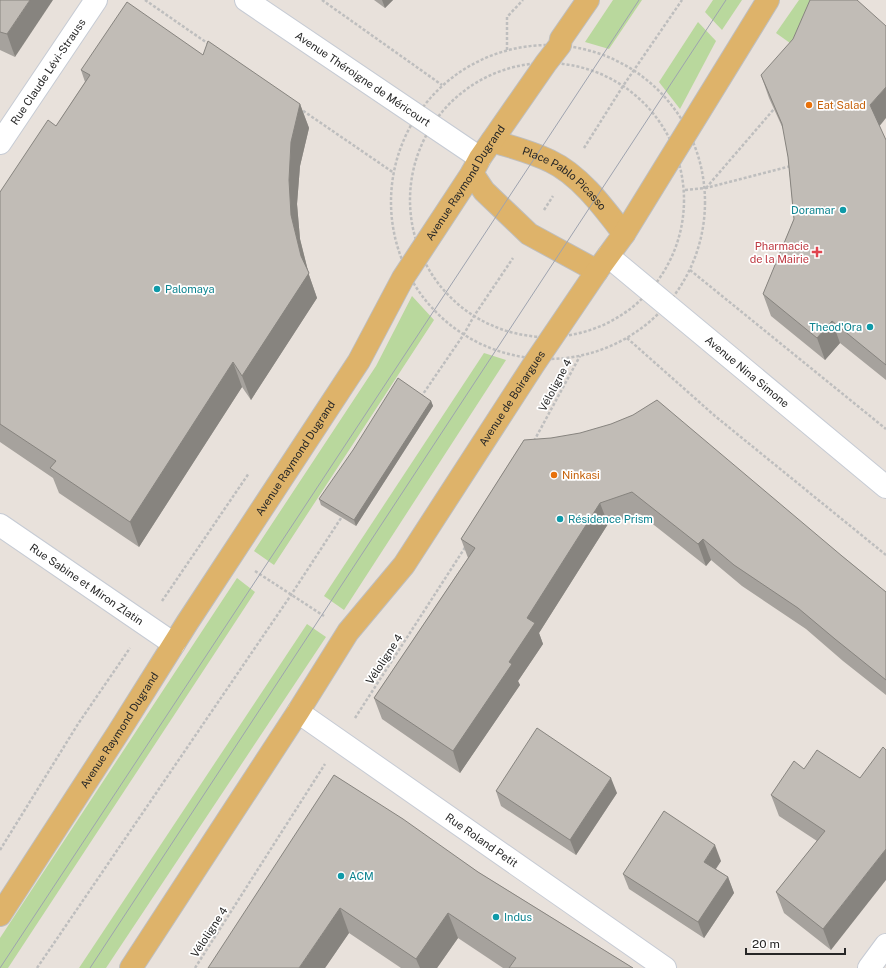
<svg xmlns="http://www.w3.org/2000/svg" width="886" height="968" viewBox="0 0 886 968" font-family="'Public Sans',sans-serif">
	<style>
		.green { fill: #b9d89d }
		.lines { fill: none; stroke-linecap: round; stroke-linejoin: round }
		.pedestrian-casing { stroke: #c6cbd4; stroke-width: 24 }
		.minor-casing { stroke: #c6cbd4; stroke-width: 24 }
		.tertiary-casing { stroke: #c6cbd4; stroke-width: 24 }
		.primary-casing { stroke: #bebebe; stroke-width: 24 }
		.path { stroke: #bebebe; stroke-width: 2.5; stroke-dasharray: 3 2; stroke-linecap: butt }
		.pedestrian { stroke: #fff; stroke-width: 22 }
		.minor { stroke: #fff; stroke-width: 22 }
		.tertiary { stroke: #fff; stroke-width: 22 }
		.primary { stroke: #deb36a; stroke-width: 22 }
		.tram { stroke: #9ea3af; stroke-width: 1 }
		.wall { fill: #a6a29d }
		.shaded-wall { fill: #87847f }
		.building { fill: #c1bcb6; stroke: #87847f }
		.food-dot { fill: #e8710a; stroke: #fff; stroke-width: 1.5 }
		.culture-dot { fill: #0f9aa8; stroke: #fff; stroke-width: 1.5 }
		.health-dot { fill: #e0444e; stroke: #fff; stroke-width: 1.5 }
		.labels { text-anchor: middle; stroke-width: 3.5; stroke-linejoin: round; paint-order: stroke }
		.street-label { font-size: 11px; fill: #272727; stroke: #fff }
		.food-label { font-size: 11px; fill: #c56008; stroke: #fff; text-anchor: start }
		.culture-label { font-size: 11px; fill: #0d838f; stroke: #fff; text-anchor: start }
		.health-label { font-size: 11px; fill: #be3a42; stroke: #fff; text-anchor: end }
	</style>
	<rect width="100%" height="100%" fill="#e8e1db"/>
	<g class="green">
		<polygon points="613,0 642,0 609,49 585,42"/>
		<polygon points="713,0 742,0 722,30 705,12"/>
		<polygon points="799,0 820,0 790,43 776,33"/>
		<polygon points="698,22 716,41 680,109 659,82"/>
		<polygon points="412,296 434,320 274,565 254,551 376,366"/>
		<polygon points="484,353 506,360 344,610 324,596"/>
		<polygon points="237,578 255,592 8,968 0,968 0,938"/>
		<polygon points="307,624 326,637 106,968 79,968"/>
	</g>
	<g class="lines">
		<defs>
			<g id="pedestrian">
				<path id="s1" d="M 0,525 L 174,644"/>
			</g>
			<g id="minor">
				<path id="s2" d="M 0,143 L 96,0"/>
				<path id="s3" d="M 298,712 L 665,968"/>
				<polyline points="869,968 886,945"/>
			</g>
			<g id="tertiary">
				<path id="s4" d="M 246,0 L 480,158"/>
				<path id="s5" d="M 608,256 L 886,487"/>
			</g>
			<g id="primary">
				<path id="s6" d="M 492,141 C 512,147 532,152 550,161 C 580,175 604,208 624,234"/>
				<polyline points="472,173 484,191 529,234 597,271"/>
				<path id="s7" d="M 0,915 L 118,733 L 187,623 L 359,361 L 403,278 L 472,173 L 480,158 L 546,63 L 560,45 L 561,39 L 588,0"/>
				<path id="s8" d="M 131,968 L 298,712 L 348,632 L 404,565 L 534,364 L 597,271 L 624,234 L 768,0"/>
			</g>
		</defs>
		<use href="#pedestrian" class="pedestrian-casing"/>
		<use href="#minor" class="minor-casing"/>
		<use href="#tertiary" class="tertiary-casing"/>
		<use href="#primary" class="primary-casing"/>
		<g class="path">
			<polyline points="145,0 210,45"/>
			<polyline points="322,0 442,85"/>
			<circle cx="548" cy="202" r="157"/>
			<polyline points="507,50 507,17 523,0"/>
			<circle cx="547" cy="200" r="137"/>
			<polyline points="299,108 394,173"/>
			<polyline points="584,148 623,86 682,0"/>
			<polyline points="706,188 774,109"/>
			<polyline points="685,190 706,188 791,166"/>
			<polyline points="544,210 553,196"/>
			<polyline points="690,270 886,429"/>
			<polyline points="627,338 715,416 886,555"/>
			<polyline points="421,397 464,334 474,316 513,258"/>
			<polyline points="534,441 580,356"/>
			<polyline points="255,571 324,616"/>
			<polyline points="162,601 249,473"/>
			<polyline points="355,718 466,546"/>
			<polyline points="0,850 78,724 130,648"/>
			<polyline points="37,968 291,595 343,515"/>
			<polyline points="195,968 325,764"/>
		</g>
		<use href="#pedestrian" class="pedestrian"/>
		<use href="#minor" class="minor"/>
		<use href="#tertiary" class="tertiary"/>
		<use href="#primary" class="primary"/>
		<g class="tram">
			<polyline points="0,968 639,0"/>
			<polyline points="90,968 726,0"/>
		</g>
	</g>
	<g class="wall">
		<polygon points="0,0 15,57 0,50"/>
		<polygon points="374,0 393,0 385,8"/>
		<polygon points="203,55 300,104 309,128 300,166 297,204 300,239 309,275 317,298 251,400 242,387 139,547 59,493 53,478 0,442 0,192 56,126 85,82 81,70"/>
		<polygon points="761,75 879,126 886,140 886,380 840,343 825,360 771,316 763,294 794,219 788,157 784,131 769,98"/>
		<polygon points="431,401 433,406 356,526 321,505 319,499"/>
		<polygon points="524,440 842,556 886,592 886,695 843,661 806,629 742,586 711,560 706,566 640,514 608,524 539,633 543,644 518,681 520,685 460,773 382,719 374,698 468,558 461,539"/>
		<polygon points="804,769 860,778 831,950 784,913 776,892 817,841 779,816 771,795"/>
		<polygon points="334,775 478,872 633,968 503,968 458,938 437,968 401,968 349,933 325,968"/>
		<polygon points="496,791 617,793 576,855 501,806"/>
		<polygon points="721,861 716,869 728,877 734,893 704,938 629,889 623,874"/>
	</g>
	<g class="shaded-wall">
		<polygon points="30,0 53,0 15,57 7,34"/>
		<polygon points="382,0 393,0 385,8"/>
		<polygon points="886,87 886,118 878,128 870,105"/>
		<polygon points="300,104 309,128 300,166 297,204 300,239 309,275 317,298 251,400 242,376 301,256 291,215 289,180 291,142"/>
		<polygon points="832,321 840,343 825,360 817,338"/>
		<polygon points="233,362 242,387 139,547 130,522"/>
		<polygon points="431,401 433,406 356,526 354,520"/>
		<polygon points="600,503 608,524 539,633 543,644 518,681 520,685 460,773 453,751 509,662 527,618"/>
		<polygon points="703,539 711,560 706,566 698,544"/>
		<polygon points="611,778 617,793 576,855 570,840"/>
		<polygon points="715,845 721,861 710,877 704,862"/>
		<polygon points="886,849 886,880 831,950 823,929"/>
		<polygon points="728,877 734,893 704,938 698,922"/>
		<polygon points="340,908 349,933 325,968 299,968"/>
		<polygon points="448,913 458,938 437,968 420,968 416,959"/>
	</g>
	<g class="building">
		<polygon points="0,0 30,0 7,34 0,32"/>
		<polygon points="810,0 857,0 886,26 886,87 870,105 886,140 886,365 832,321 817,338 763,294 794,219 788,157 782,124 761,75 793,39"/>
		<polygon points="127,2 203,55 208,41 300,104 291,142 289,180 291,215 301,256 309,273 242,376 233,362 130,522 50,468 56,461 0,424 0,192 48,120 56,126 90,75 81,70"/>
		<polygon points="398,378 431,401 354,520 319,499 353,450"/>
		<polygon points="657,400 842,556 886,592 886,680 835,639 798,608 734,565 703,539 698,544 632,492 600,503 527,618 535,623 509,662 512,664 453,751 374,698 475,548 461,539 524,440 551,438 580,433 611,424 633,415"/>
		<polygon points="537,728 611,778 570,840 496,791"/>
		<polygon points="883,747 886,750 886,849 823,929 776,892 825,831 771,795 794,761 804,769 817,750 860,778"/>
		<polygon points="334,775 403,819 478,872 633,968 509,968 516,958 448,913 416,959 340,908 299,968 208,968"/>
		<polygon points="664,811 715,845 704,862 728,877 698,922 623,874"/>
	</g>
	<g class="food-dot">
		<circle cx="809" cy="105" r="4"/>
		<circle cx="554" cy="475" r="4"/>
	</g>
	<g class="culture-dot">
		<circle cx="843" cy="210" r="4"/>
		<circle cx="157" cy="289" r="4"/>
		<circle cx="870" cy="327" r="4"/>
		<circle cx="560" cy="519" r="4"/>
		<circle cx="341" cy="876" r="4"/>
		<circle cx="496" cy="917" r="4"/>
	</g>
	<path class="health-dot" d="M815 246h4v4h4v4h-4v4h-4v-4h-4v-4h4z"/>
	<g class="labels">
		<g class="street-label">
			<text dy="4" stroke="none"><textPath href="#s2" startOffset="86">Rue Claude Lévi-Strauss</textPath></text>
			<text dy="4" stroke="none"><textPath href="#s4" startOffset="141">Avenue Théroigne de Méricourt</textPath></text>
			<text dy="4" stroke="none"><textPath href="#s6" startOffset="83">Place Pablo Picasso</textPath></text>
			<text dy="4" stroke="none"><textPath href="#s7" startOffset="868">Avenue Raymond Dugrand</textPath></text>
			<text dy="4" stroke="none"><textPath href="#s5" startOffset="181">Avenue Nina Simone</textPath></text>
			<text transform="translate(555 385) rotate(-62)" y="4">Véloligne 4</text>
			<text dy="4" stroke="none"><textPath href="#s8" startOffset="686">Avenue de Boirargues</textPath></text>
			<text dy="4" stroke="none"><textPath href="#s7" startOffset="544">Avenue Raymond Dugrand</textPath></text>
			<text dy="4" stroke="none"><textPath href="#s1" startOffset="105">Rue Sabine et Miron Zlatin</textPath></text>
			<text transform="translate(384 659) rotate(-57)" y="4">Véloligne 4</text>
			<text dy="4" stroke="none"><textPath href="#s7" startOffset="220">Avenue Raymond Dugrand</textPath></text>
			<text dy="4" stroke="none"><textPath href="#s3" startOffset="224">Rue Roland Petit</textPath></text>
			<text transform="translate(209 932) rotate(-57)" y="4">Véloligne 4</text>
		</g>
		<g class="food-label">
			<text x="817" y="109">Eat Salad</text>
			<text x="562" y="479">Ninkasi</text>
		</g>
		<g class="culture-label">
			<text x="835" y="214" text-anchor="end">Doramar</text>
			<text x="165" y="293">Palomaya</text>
			<text x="862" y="331" text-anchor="end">Theod'Ora</text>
			<text x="568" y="523">Résidence Prism</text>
			<text x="349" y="880">ACM</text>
			<text x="504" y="921">Indus</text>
		</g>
		<g class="health-label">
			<text x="809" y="250">Pharmacie<tspan x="809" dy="13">de la Mairie</tspan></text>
		</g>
	</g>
	<path d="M746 948v6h99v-6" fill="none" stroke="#272727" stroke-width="2"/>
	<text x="752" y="948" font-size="12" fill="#272727" stroke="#ffffff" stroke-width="3" paint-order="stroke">20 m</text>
</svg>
